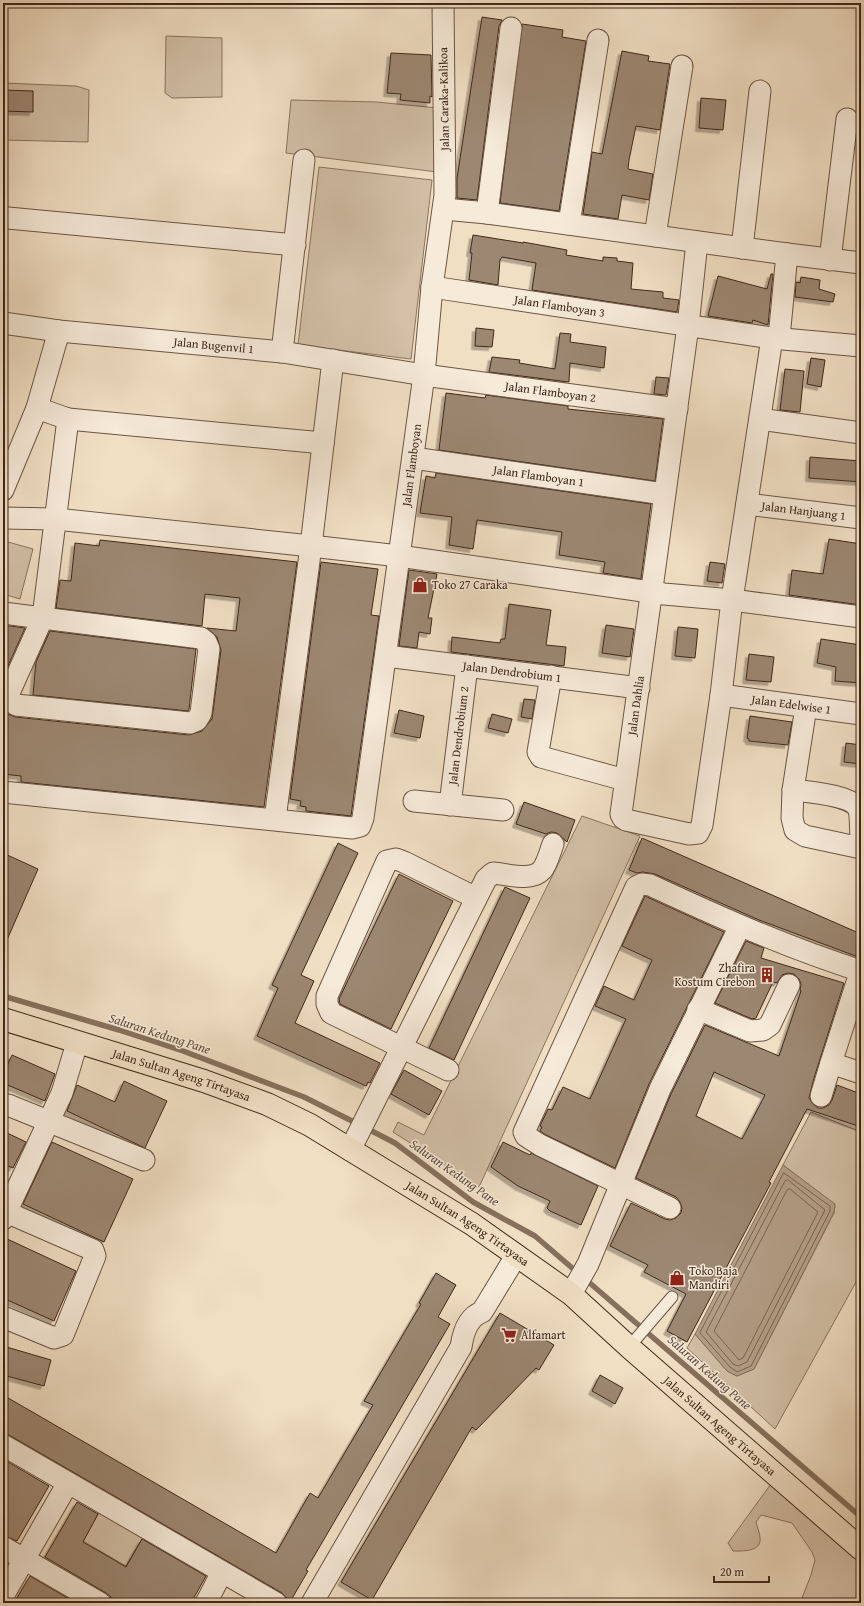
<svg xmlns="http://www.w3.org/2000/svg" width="864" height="1606" viewBox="0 0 864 1606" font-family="'Gentium Book Plus',serif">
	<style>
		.green { fill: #d3c0a7; stroke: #8a7460 }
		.water { fill: #b5a08a; stroke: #86705d }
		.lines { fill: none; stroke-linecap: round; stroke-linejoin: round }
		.shore { stroke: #7a6452; stroke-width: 1 }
		.stream { stroke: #86705d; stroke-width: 5.5 }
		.building { fill: #9c8772; stroke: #402719; fill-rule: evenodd; filter: url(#shadow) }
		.lane-casing { stroke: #6c5544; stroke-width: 13 }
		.street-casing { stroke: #6c5544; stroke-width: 23 }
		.primary-casing { stroke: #402719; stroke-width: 24 }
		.lane { stroke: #f6ead9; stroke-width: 11 }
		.street { stroke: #f6ead9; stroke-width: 21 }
		.primary { stroke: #f1dfc4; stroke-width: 22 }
		.labels { text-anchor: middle; stroke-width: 3; stroke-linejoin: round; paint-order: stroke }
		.street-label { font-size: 12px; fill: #402719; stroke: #f6ead9 }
		.poi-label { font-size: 12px; fill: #402719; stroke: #f6ead9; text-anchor: start }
		.water-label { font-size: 13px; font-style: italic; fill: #634b3b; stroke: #f6ead9 }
	</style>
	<defs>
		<filter id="shadow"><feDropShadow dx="-3.5" dy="3.5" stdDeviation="0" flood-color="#0004"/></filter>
	</defs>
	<rect width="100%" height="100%" fill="#f1dfc4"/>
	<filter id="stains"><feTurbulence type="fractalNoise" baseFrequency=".005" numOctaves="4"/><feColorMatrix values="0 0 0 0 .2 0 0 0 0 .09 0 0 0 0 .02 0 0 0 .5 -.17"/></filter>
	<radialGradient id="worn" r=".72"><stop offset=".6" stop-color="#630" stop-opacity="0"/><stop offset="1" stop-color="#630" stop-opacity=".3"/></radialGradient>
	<g class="green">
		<polygon points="166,36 222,38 222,97 172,98 165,93"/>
		<polygon points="3,83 76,86 89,90 88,142 3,140"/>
		<polygon points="291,100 376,102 438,108 437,172 286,153"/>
		<polygon points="319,167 432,180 411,359 298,345"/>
		<polygon points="8,542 33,549 20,599 3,594 3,562"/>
		<polygon points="582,816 640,836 479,1187 393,1132 398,1122 424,1135"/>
		<polygon points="811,1112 861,1132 861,1273 775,1429 687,1348 695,1334 727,1371 737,1376 754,1369 834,1213 835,1205 783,1165"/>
		<path d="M 771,1484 L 861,1562 L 861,1603 L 800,1603 L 811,1575 L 815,1560 L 812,1552 L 792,1523 L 761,1515 L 756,1522 C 757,1527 760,1533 760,1538 C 762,1552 742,1551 733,1551 L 728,1543 Z"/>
		<polygon points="100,1511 144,1536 126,1566 83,1541"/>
	</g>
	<polygon class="water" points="783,1165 835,1204 834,1212 754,1369 737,1376 727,1371 695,1334"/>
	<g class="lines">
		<g class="shore">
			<polygon points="784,1173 830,1206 830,1211 751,1366 737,1372 730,1367 700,1333"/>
			<polygon points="788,1180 825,1210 747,1362 738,1366 733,1364 706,1332 785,1181"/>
			<polygon points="790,1189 818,1212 743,1358 739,1360 714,1331 787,1190"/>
		</g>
		<g class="stream">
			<polyline points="3,996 119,1030 183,1051 304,1097 358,1124"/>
			<polyline points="366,1128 395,1143 473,1202 535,1236 578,1273"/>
			<polyline points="584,1278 861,1517"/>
		</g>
	</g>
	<g class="building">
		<polygon points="482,17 502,20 499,26 477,200 457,198 457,178"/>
		<polygon points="522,24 563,30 562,37 586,41 559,211 500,203"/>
		<polygon points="622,51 649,56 648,61 670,64 660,130 636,126 629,160 628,169 653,174 649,200 622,195 618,219 583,214 592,152 602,154"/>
		<polygon points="391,53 431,55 432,97 430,96 430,103 400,100 401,94 387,93"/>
		<polygon points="3,90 33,91 33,112 3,111"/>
		<polygon points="701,98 726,100 723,130 699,128"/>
		<polygon points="473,235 523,243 523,242 567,250 566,255 603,261 603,257 617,258 617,261 633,263 631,289 663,292 663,298 679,300 677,312 532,290 536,263 502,257 500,260 498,285 469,280 472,253 470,253"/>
		<polygon points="771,274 773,274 768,325 753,320 752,323 708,316 718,276 767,289"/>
		<polygon points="801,277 820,280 819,289 835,294 833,302 795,297 796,282 800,283"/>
		<polygon points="476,328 494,330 492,347 475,346"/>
		<polygon points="560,333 571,334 570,342 606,347 604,368 570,363 569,382 489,372 492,357 520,360 519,363 555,369"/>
		<polygon points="811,358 825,360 821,387 807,384"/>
		<polygon points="785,369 804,371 800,412 780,410"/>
		<polygon points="656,377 669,378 666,395 654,394"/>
		<polygon points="446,393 485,398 486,395 568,406 568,409 663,419 655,481 439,450"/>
		<polygon points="810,457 861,461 861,482 809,478"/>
		<polygon points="436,473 651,504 641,579 603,573 605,562 559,555 562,532 477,520 473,549 449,545 452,517 420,513 426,476 435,478"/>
		<polygon points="829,539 861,544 861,605 789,595 792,570 823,574"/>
		<polygon points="100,540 297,562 264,807 21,782 21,776 3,774 3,712 15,717 189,735 202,731 212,719 221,650 217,637 207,628 236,631 240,598 205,594 202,626 56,608 60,580 71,581 75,543 99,546"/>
		<polygon points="321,562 378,569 371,615 379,616 351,816 306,811 306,807 300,806 301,801 290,799"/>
		<polygon points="710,562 725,564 722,583 707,581"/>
		<polygon points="409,570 437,574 428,618 432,618 430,634 419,632 417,648 399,646"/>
		<polygon points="509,604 551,610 546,645 566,647 564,666 451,652 452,637 500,643 501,639 505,639"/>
		<polygon points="3,625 25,628 3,677"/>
		<polygon points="606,625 634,629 630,657 602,653"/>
		<polygon points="678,627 698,629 695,658 675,656"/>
		<polygon points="50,631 196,649 189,709 188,711 33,695 36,662"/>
		<polygon points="821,639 861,645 861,683 835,681 836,667 817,663"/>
		<polygon points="749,654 774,657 771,682 746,680"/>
		<polygon points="524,699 535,700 532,719 521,717"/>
		<polygon points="399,710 424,716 420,738 394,733"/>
		<polygon points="492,714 512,719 508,733 488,728"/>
		<polygon points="750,716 792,722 788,745 749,741 749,739 747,738"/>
		<polygon points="846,743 861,745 861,764 844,762"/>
		<polygon points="524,802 575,820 567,842 557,833 551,832 546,834 516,824"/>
		<polygon points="642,838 861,934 861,958 759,920 655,874 643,872 637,873 629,870"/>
		<polygon points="338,843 358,853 301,975 314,981 295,1023 380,1063 370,1083 368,1082 366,1086 257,1036 278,988 272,985"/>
		<polygon points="3,853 38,869 3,949"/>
		<polygon points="399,874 453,901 391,1029 340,1004 339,999"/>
		<polygon points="505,887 530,898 454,1060 429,1048"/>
		<polygon points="645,896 724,932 649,1084 615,1168 546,1135 540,1131 542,1127 540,1126 548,1109 552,1110 563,1087 590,1099 626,1019 595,1006 604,986 634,1000 652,960 622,946"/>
		<path d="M 746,941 L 764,948 L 761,958 L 844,983 L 814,1078 L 809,1098 L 813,1104 L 818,1108 L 823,1108 L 829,1105 L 832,1100 L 837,1085 L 861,1094 L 861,1127 L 807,1109 L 769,1182 L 771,1183 L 687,1342 L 667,1331 L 686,1294 L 644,1272 L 648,1265 L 610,1246 L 631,1203 L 665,1219 L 670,1220 L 676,1218 L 681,1213 L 682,1208 L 680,1202 L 676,1197 L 636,1178 L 671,1094 L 705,1025 L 779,1056 L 801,991 L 800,990 L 801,984 L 799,979 L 794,974 L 788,973 L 782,975 L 777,983 L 773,982 L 756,1018 L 752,1019 L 715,1003 ZM 714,1072 L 765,1095 L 742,1139 L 696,1116 Z"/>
		<polygon points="12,1055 55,1074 45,1101 3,1083 3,1075"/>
		<polygon points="404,1070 442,1091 429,1115 391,1094"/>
		<polygon points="124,1081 167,1101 145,1148 67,1111 77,1085 115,1102"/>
		<polygon points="3,1131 26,1142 13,1168 3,1164"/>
		<polygon points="52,1142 133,1179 104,1242 23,1204"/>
		<polygon points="503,1142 530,1155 531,1153 598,1186 581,1225 550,1211 547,1208 550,1201 518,1186 491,1167"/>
		<polygon points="3,1237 76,1271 54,1321 3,1298"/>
		<polygon points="436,1273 456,1285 438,1317 450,1324 306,1570 308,1571 290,1602 282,1593 9,1435 3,1433 3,1395 276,1553 310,1493 318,1498 373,1405 364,1401 421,1304 419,1303"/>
		<polygon points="500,1313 554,1345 539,1370 536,1368 476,1430 472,1427 372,1600 341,1582"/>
		<polygon points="3,1346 51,1360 44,1386 3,1375"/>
		<polygon points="600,1375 623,1388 615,1404 592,1391"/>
		<polygon points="3,1459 49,1486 17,1541 3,1535"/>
		<polygon points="77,1502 98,1514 83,1542 104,1554 126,1567 142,1539 206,1576 191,1603 112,1603 111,1597 106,1593 45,1557"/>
		<polygon points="30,1576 76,1603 14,1603"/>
	</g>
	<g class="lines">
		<defs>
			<polyline id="lane" points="629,1347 672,1297"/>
			<g id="street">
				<polyline points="444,209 487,213 787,254 779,338"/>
				<polyline points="487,213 511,28"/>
				<polyline points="3,219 8,218 295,245"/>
				<polyline points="569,224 598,40"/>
				<polyline points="655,236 682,66"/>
				<polyline points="742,248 760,91"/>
				<polyline points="787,254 861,263"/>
				<polyline points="830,260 847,119"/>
				<path id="s1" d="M 432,287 L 772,338 L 732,600 L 721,695 L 702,825 L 698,833 L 689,834 L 626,820 L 623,818 L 621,814 L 688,326 L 697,242"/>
				<path id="s2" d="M 3,323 L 59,331 L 282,352 L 424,375 L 677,409"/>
				<polyline points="772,338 861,346"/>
				<polyline points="282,352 304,160"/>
				<polyline points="37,408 68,419 323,443"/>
				<polyline points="760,419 861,433"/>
				<path id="s3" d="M 413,458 L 664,494"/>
				<polyline points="3,490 37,408 59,331"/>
				<path id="s4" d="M 747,504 L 861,518"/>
				<polyline points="3,518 56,519 311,546 399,556 664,594 732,600 861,617"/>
				<polyline points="3,613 201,638 206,642 209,649 201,713 197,720 190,723 16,705 10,700 9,693 43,617 68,419"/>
				<path id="s5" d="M 386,656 L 639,688"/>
				<polyline points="551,676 538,752 541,757 625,780"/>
				<path id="s6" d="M 721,695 L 861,714"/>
				<polyline points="806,707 793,790 792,818 795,830 805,836 861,848"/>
				<path d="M 793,790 C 808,792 854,795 859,810 C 861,817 860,827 861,835"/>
				<path id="s7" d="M 3,792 L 352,828 L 360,826 L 363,818 L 424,375 L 432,287 L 445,195 L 443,3"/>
				<polyline points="414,801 503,810"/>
				<path id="s8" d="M 450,805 L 467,666"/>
				<polyline points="275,819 311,546 333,360"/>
				<polyline points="861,970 831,1063 861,1073"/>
				<polyline points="698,1009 750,1031 763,1030 770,1025 789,985"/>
				<polyline points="448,1070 331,1013 327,1004 327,996 387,861 396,859 404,862 476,898"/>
				<polyline points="821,1096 831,1063"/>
				<polyline points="8,1105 144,1160"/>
				<path d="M 350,1150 L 486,879 L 493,873 C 508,874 531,882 542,870 C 547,864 550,852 553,844"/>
				<path d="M 670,1208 L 540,1145 L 526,1136 L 524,1132 L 636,887 L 642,884 L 650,885 C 719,917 788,948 861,971"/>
				<polyline points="3,1219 62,1093 77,1043"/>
				<polyline points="571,1294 588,1264 660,1089 740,926"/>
				<polyline points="3,1317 54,1338 63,1335 95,1256 93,1250 6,1212"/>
				<polyline points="3,1445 276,1603"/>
				<polyline points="3,1547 100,1603"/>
				<polyline points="3,1596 68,1483"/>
				<polyline points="206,1603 222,1572"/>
				<path d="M 312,1603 L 461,1347 C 463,1333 468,1317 482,1312 L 516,1256"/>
			</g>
			<g id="primary">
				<path id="s9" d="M 3,1019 L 204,1081 L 267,1104 L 310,1125 L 472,1224 L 571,1294 L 629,1347 L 861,1549"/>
			</g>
		</defs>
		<use href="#lane" class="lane-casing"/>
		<use href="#street" class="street-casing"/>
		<use href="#primary" class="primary-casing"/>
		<use href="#lane" class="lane"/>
		<use href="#street" class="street"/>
		<use href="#primary" class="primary"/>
	</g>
	<defs>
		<symbol id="shop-bare" viewBox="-9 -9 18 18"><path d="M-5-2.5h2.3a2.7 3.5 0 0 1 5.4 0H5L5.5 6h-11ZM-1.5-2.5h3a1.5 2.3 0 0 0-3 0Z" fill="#8f2418" stroke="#f6ead9" stroke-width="2.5" paint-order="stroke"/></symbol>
		<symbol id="building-bare" viewBox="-9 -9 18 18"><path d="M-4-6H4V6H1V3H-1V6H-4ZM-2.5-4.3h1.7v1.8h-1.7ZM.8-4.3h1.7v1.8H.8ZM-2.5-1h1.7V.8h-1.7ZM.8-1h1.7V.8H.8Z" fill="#8f2418" stroke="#f6ead9" stroke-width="2.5" paint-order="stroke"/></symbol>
		<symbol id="supermarket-bare" viewBox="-9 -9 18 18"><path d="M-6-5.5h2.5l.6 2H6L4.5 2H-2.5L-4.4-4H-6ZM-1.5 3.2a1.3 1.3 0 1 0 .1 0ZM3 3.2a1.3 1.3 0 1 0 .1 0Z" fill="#8f2418" stroke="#f6ead9" stroke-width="2.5" paint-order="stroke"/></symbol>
	</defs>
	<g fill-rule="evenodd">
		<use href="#shop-bare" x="409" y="574" width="22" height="22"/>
		<use href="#building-bare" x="756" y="964" width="22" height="22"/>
		<use href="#shop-bare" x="666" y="1267" width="22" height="22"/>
		<use href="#supermarket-bare" x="498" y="1324" width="22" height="22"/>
	</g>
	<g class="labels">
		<g class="street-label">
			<text transform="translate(444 99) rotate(-91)" y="4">Jalan Caraka-Kalikoa</text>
			<text dy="4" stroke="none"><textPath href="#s1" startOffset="129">Jalan Flamboyan 3</textPath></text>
			<text dy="4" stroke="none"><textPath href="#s2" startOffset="212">Jalan Bugenvil 1</textPath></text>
			<text dy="4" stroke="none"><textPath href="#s2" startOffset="552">Jalan Flamboyan 2</textPath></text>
			<text dy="4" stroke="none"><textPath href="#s7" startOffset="724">Jalan Flamboyan</textPath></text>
			<text dy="4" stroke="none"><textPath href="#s3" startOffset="127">Jalan Flamboyan 1</textPath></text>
			<text dy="4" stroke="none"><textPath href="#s4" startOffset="57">Jalan Hanjuang 1</textPath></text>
			<text dy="4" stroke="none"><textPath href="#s5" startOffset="127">Jalan Dendrobium 1</textPath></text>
			<text dy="4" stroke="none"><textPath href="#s1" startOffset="1036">Jalan Dahlia</textPath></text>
			<text dy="4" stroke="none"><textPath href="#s6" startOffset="71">Jalan Edelwise 1</textPath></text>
			<text dy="4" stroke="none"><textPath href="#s8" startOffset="70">Jalan Dendrobium 2</textPath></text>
			<text dy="4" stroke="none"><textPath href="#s9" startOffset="187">Jalan Sultan Ageng Tirtayasa</textPath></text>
			<text dy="4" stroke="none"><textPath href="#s9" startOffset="511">Jalan Sultan Ageng Tirtayasa</textPath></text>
			<text dy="4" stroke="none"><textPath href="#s9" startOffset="835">Jalan Sultan Ageng Tirtayasa</textPath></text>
		</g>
		<g class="poi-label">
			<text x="432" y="589">Toko 27 Caraka</text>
			<text x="755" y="972" text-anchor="end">Zhafira<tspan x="755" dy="14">Kostum Cirebon</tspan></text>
			<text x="689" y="1275">Toko Baja<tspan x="689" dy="14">Mandiri</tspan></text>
			<text x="521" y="1339">Alfamart</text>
		</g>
		<g class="water-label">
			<text transform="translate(160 1033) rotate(18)" y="5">Saluran Kedung Pane</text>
			<text transform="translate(455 1172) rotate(35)" y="5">Saluran Kedung Pane</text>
			<text transform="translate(710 1372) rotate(41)" y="5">Saluran Kedung Pane</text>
		</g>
	</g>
	<rect width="864" height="1606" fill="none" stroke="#f1dfc4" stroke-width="16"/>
	<rect x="4" y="4" width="856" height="1598" fill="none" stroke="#402719" stroke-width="2"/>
	<rect x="8" y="8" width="848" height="1590" fill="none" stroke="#402719"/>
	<path d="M714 1576v6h55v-6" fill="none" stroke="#402719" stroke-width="2"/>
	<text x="720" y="1576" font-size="12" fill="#402719" stroke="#f6ead9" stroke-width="3" paint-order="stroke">20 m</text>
	<rect width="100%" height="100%" filter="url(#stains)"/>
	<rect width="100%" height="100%" fill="url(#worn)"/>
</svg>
